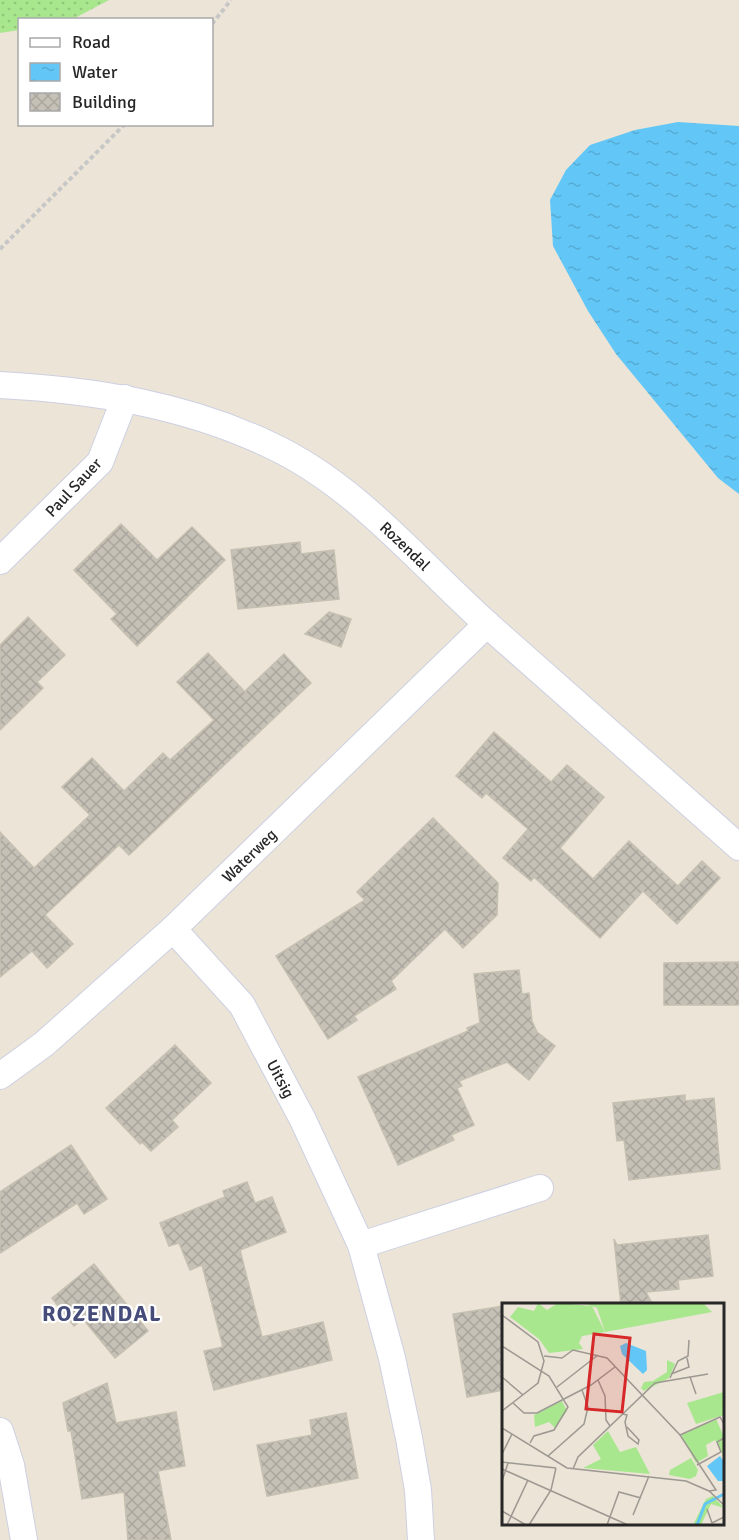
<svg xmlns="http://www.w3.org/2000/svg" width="739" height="1540" viewBox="0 0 739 1540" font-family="Signika,sans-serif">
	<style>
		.park { fill: url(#park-dots) }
		.water { fill: url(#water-ripples) }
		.building { fill: url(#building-cross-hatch); stroke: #c6c0b1; stroke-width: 1.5 }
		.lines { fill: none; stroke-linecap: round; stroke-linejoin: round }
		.minor-casing { stroke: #cdd0e2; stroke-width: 28 }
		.path { stroke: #c7c7c7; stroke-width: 4; stroke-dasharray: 4.5 3; stroke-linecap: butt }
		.minor { stroke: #fff; stroke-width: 26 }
		.labels { text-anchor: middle; stroke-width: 4.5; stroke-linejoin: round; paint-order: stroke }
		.street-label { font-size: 16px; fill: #272727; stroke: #fff }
		.district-label { font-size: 22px; font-weight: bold; letter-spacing: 1.5px; fill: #454c7a; stroke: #fff }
		.inset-river { fill: none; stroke: #62c7f6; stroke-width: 3 }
		.inset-road { fill: none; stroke: #9d9891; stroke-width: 1.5 }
		.view { fill: #d62828; fill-opacity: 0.15; stroke: #d62828; stroke-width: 3 }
		.inset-edge { fill: none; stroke: #272727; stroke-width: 3 }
	</style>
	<defs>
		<pattern id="park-dots" width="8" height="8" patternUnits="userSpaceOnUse" patternTransform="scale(1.5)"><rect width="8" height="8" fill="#a9e78f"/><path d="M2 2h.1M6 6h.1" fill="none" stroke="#91c67b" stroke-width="1.8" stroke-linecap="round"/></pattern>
		<pattern id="water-ripples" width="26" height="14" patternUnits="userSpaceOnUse" patternTransform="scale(1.5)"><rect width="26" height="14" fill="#62c7f6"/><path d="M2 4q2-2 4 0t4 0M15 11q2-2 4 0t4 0" fill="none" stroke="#55abd3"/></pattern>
		<pattern id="building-cross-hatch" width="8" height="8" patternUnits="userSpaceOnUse" patternTransform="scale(1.5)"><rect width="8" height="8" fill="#c6c1b7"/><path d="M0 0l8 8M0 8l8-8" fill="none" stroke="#aaa69d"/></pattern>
	</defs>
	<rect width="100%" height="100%" fill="#ebe4d7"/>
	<polygon class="park" points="0,0 109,0 73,19 20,20 19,30 0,33"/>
	<polygon class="water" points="678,122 739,126 739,494 718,478 616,354 588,311 553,246 550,200 566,170 590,145 635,130"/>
	<g class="building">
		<polygon points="121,524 157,560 192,527 225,560 137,646 111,619 117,614 74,570"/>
		<polygon points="300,542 301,554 334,550 339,599 238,609 231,550"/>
		<polygon points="329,612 351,619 341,647 305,634"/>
		<polygon points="28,617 65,655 37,682 43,688 0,730 0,645"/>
		<polygon points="208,653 246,693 246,690 284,654 311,683 129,855 119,845 45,915 73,944 47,968 32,951 0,977 0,832 34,868 90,815 62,787 92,758 124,791 163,753 170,760 214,720 177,682"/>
		<polygon points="494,732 551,782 567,765 604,797 560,848 593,879 629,841 678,886 702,861 720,878 677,924 643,891 600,938 534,877 531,881 503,858 528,829 486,793 482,798 456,776"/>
		<polygon points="433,818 498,883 497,915 463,948 445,929 391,981 396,989 354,1016 357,1020 328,1039 276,956 365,900 357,892"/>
		<polygon points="739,962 739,1005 664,1005 664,963"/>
		<polygon points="519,970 522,994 529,993 532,1021 537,1032 555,1046 529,1080 507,1062 459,1081 462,1086 457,1088 474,1125 451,1135 454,1140 398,1165 358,1077 468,1031 467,1028 480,1023 474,974"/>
		<polygon points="175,1045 211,1083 172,1120 178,1127 151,1151 142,1142 140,1144 106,1108"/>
		<polygon points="685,1095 685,1101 714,1098 720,1169 629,1180 624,1140 617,1141 613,1103"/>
		<polygon points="71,1145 107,1199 84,1214 77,1203 0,1253 0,1192"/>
		<polygon points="247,1182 255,1203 272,1197 286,1232 240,1250 262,1337 323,1322 332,1360 214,1390 204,1351 223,1347 202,1265 190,1270 179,1243 169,1246 160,1223 225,1197 223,1191"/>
		<polygon points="708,1235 713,1276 678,1280 679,1289 646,1292 653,1305 621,1305 614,1239 617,1245"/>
		<polygon points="94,1264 148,1331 115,1358 83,1319 74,1326 52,1298"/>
		<polygon points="504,1306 504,1390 467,1397 453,1314"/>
		<polygon points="107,1383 116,1423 176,1412 185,1466 158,1471 171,1540 128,1540 124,1492 82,1499 71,1431 68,1431 63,1403"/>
		<polygon points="346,1413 358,1478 267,1496 257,1445 312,1435 310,1420"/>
	</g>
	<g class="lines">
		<defs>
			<g id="minor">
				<path id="s1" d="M 0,385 C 94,390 187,405 272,446 C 357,486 419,563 488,625 C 571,699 655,772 739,847"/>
				<polyline points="0,561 100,462 125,398"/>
				<path id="s2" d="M 173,929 L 242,1005 L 303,1120 L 361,1245 L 392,1358 L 409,1438 L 418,1490 L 421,1540"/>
				<path id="s3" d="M 0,1076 L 44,1044 L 173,929 L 487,624"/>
				<polyline points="361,1245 540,1188"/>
				<polyline points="0,1431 11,1465 24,1540"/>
			</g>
		</defs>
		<use href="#minor" class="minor-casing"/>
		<g class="path">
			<polyline points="212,24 231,0"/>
			<polyline points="0,249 125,124"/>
		</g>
		<use href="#minor" class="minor"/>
	</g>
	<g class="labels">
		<g class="street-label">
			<text transform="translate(73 487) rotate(-47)" y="6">Paul Sauer</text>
			<text dy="6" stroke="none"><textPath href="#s1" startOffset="448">Rozendal</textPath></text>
			<text dy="6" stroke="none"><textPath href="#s3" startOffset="333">Waterweg</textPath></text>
			<text dy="6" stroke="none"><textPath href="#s2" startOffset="186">Uitsig</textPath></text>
		</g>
		<g class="district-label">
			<text x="102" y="1321">ROZENDAL</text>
		</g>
	</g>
	<g transform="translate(502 1303)">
		<rect width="222" height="222" fill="#ebe4d7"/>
		<path d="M 222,89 L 222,112 L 194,121 L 185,100 ZM 214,116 L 222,134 L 222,153 L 213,137 L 204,142 L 206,153 L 194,160 L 179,132 ZM 106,128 L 118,149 L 134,144 L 148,171 L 81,165 L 99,156 L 91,142 ZM 189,155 L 196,167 L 194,173 L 188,176 L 167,172 L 168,167 Z" fill="#a9e78f"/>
		<path d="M 81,0 L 201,0 L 210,9 L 103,29 L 95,5 ZM 165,57 L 173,61 L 167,75 L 142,88 L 139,85 L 142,79 L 151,78 L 165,69 ZM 211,193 L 222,205 L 209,201 L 199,222 L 191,222 L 204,196 Z" fill="#a9e78f"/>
		<path d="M 36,0 L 45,7 L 56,0 L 90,3 L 103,29 L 80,33 L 77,40 L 81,46 L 47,50 L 37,36 L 8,14 L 16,4 L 32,8 ZM 60,98 L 65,108 L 53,125 L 47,119 L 33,124 L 32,112 Z" fill="#a9e78f"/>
		<path d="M 124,40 L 144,48 L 145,67 L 141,71 L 120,51 L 118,43 ZM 218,153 L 222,159 L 222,178 L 216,178 L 205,163 Z" fill="#62c7f6"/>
		<path class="inset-river" d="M 195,222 L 203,201 L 222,191"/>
		<path class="inset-road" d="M 0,12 L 36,39 L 42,58 L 36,80 L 0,108M 0,43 L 47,73 L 66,104 L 52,127 L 32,133 L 28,140M 42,53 L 60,55 L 71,47 L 105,55 L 178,132 L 214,187 L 207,188M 169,71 L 187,64 L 185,55M 0,74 L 21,92M 188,74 L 194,91M 168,75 L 176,58 L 186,53 L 187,37M 96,77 L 103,93 L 104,117 L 108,123M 55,84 L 96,52M 11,100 L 22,110 L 35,110 L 89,82 L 113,64M 121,111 L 125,112 L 123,119 L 126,133 L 136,141 L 137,137 L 125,124M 0,125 L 65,165 L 184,178 L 207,188 L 222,202M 178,132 L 218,114 L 222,121M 0,151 L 10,131M 46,153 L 82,121 L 86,104 L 80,87M 0,159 L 54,165M 195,162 L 219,149 L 215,139 L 222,135M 0,166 L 126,222M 71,166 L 76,154 L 153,80 L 206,71M 0,178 L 6,160M 205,206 L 210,220 L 222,214M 0,208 L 24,222M 131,212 L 147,173M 5,222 L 26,177M 27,222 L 49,187 L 54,165M 105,222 L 117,189 L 139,195"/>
		<path class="view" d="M 92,31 L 128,35 L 120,109 L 84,106 Z"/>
		<rect width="222" height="222" class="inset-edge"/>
	</g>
	<rect x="18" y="18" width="195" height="108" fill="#ffffff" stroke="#a9a9a9" stroke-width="1.5"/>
	<rect x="30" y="38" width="30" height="9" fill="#ffffff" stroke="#a9a9a9" stroke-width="1.5"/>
	<text x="72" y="48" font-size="18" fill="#272727">Road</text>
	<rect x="30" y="63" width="30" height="18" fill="url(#water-ripples)" stroke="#a9a9a9" stroke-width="1.5"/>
	<text x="72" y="78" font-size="18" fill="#272727">Water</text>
	<rect x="30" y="93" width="30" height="18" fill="url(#building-cross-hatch)" stroke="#a9a9a9" stroke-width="1.5"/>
	<text x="72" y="108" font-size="18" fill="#272727">Building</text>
</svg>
